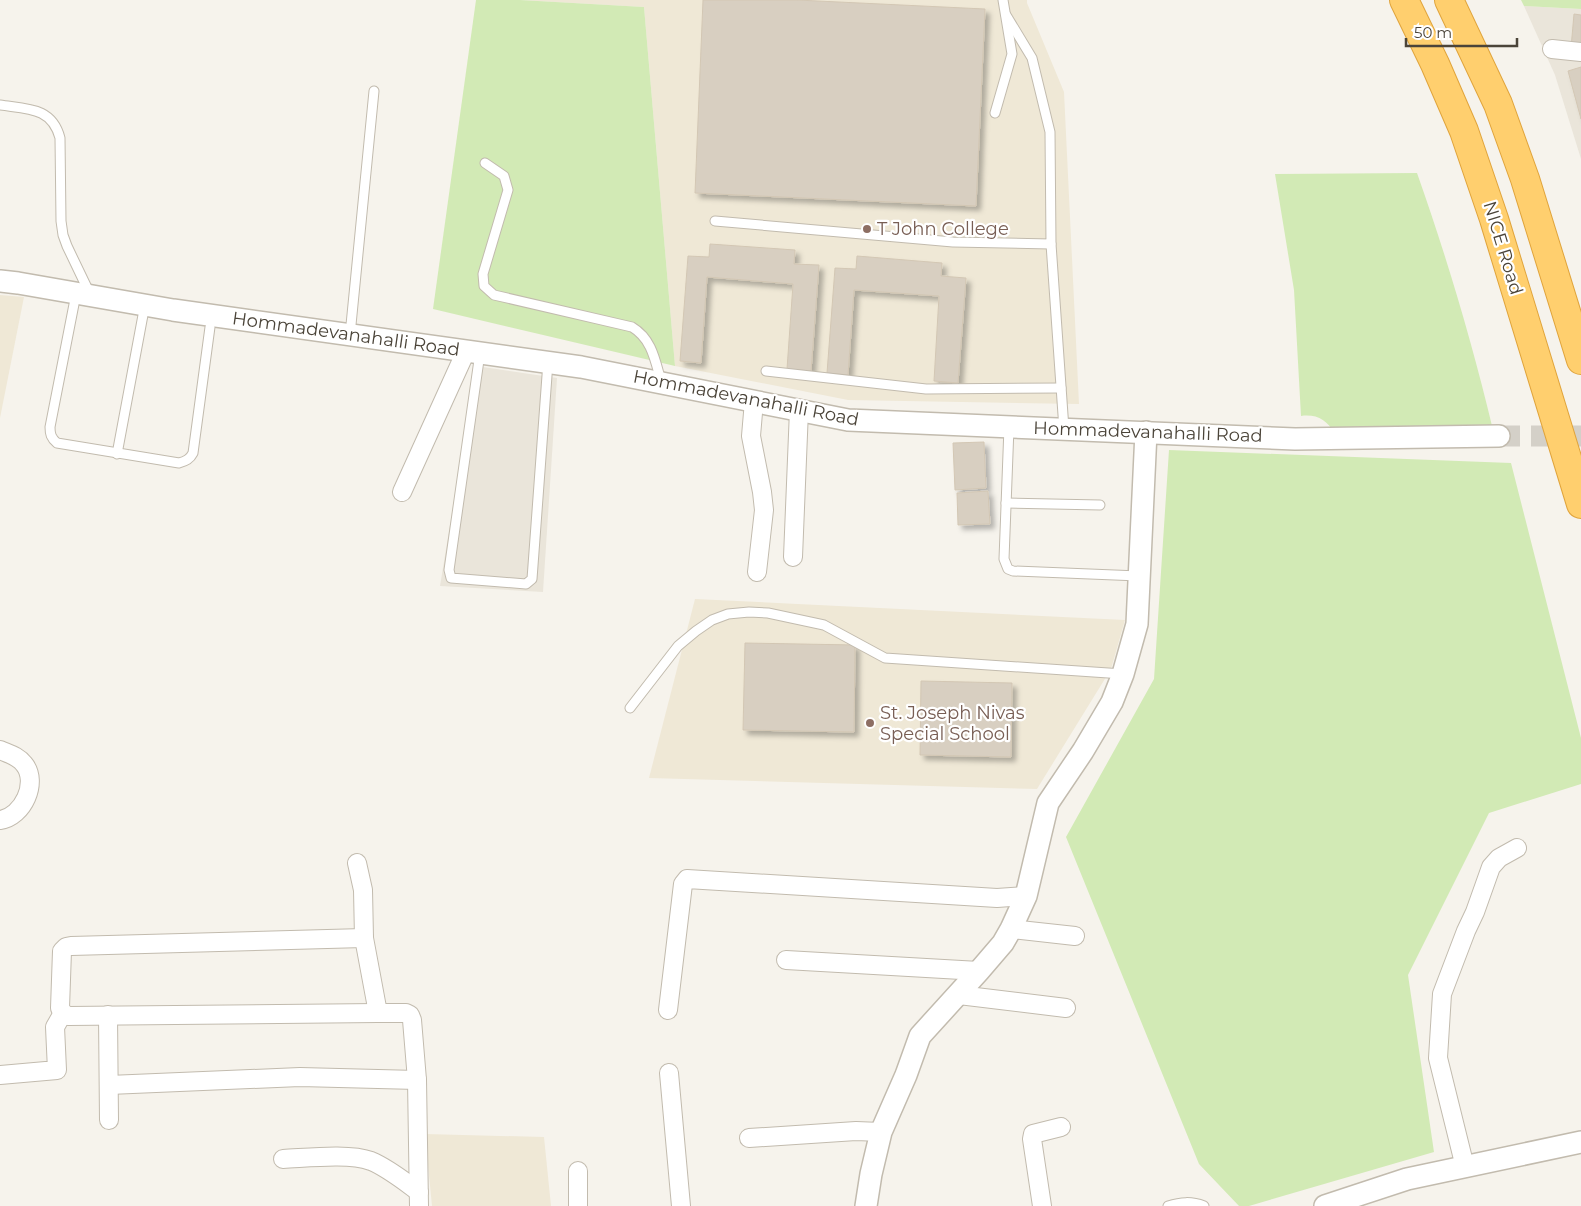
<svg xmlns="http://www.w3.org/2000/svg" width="1581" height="1206" viewBox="0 0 1581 1206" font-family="Montserrat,sans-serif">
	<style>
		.residential { fill: #eae5da }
		.education { fill: #efe8d6 }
		.green { fill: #d2eab5 }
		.building { fill: #d8cfc1; stroke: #d3c7b4; filter: url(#shadow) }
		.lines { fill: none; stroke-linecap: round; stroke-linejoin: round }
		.tertiary-tunnel { stroke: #d4d0c8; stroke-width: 21; stroke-dasharray: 21 11; stroke-linecap: butt }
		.service-casing { stroke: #c2bbae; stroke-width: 11 }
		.minor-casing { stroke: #c2bbae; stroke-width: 20 }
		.tertiary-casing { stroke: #c2bbae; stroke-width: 24 }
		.motorway-casing { stroke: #e0a43c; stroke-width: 30 }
		.service { stroke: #fff; stroke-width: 9 }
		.minor { stroke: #fff; stroke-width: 18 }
		.tertiary { stroke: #fff; stroke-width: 21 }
		.motorway { stroke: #ffcf6e; stroke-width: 28 }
		.education-dot { fill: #8d6e63; stroke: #fff; stroke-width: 2 }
		.labels { text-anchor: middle; stroke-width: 4.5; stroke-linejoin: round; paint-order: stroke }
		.education-label { font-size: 18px; fill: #785e54; stroke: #fff; text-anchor: start }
		.street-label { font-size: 18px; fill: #4b4439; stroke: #fff }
	</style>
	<defs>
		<filter id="shadow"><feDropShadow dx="4.5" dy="4.5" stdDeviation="2.5" flood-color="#0004"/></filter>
	</defs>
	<rect width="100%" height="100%" fill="#f6f3ec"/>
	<g class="residential">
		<polygon points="1524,6 1581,9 1581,159 1555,75"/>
		<polygon points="476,366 557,378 543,592 440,586"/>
	</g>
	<g class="education">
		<polygon points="520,0 1027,0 1027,3 1064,92 1079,404 848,400 675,366 644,7"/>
		<polygon points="0,295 24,297 0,418"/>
		<polygon points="695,599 1125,620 1111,669 1037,789 649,778"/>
		<polygon points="425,1134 544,1137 551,1206 432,1206"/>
	</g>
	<g class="green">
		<polygon points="476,0 520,0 644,7 675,366 433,309"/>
		<polygon points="1521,0 1581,0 1581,9 1524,6"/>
		<path d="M 1417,173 C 1447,258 1472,342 1493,430 L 1334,433 C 1327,420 1317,414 1301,416 L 1294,290 L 1275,174 Z"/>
		<polygon points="1169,450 1511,463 1581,738 1581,784 1489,813 1408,975 1434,1152 1249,1206 1239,1206 1199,1164 1066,837 1154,679"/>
	</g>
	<g class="building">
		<polygon points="703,0 797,0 985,9 976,206 695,193"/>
		<polygon points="1574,14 1581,15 1581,49 1571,48"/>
		<polygon points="1581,67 1581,119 1568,71"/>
		<polygon points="710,244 795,250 794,264 819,265 811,371 787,369 793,284 707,277 701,363 680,361 688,256 709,257"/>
		<polygon points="857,256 942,263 941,276 966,278 958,383 934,381 939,296 854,290 848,375 827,373 835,268 856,269"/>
		<polygon points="984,442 986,488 955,490 953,443"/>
		<polygon points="988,491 990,524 958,525 957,493"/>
		<polygon points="745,643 855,645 854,732 743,730"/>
		<polygon points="921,681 1012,683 1011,757 920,755"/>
	</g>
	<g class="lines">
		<polyline class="tertiary-tunnel" points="1499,436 1581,436"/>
		<defs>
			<g id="service">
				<path d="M 0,105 C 27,109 52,107 60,138 L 61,221 L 63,235 L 67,246 L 90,294"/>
				<polyline points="995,113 1012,54 1003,0"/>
				<path d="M 485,163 L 504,176 L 508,190 L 483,274 L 484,286 L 494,295 L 632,327 C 652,339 655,360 661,381"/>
				<polyline points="715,221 953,242 1051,244 1050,132 1032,58 1006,15"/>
				<polyline points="1051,244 1064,429"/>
				<path d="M 76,294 L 50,427 C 50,434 51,438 57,443 L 179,463 C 186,461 190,459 193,453 L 210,327"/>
				<polyline points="350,335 374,91"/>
				<polyline points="480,353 449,570 451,578 526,584 532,579 548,362"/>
				<polyline points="766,371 926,389 1061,388"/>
				<polyline points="1009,427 1004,559 1008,569 1013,571 1139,576"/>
				<polyline points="117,454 143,315"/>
				<polyline points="1006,503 1100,505"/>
				<polyline points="630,708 678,646 696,631 712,620 728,614 749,612 768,613 824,625 885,658 1123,674"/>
				<path d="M 1168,1206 C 1181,1202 1191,1201 1204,1206"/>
			</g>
			<g id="minor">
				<polyline points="1552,49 1581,52"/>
				<polyline points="754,401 751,436 762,492 764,510 757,572"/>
				<polyline points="402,492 466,351"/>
				<polyline points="793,557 799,410"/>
				<path d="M 0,750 C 9,754 18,756 24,764 C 39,782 23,817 0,820"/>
				<polyline points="357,863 363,890 364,938 378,1013"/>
				<polyline points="1011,929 1075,936"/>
				<polyline points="364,938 71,946 66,947 62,951 60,1008 63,1013 68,1016 378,1013 406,1013 410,1015 412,1020 417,1080 419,1206"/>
				<polyline points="786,960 979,971"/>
				<polyline points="959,995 1066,1008"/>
				<polyline points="668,1010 683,884 687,879 997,898 1026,896"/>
				<polyline points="108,1015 109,1120"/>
				<polyline points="669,1073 681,1206"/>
				<polyline points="0,1075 57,1070 55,1027 63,1013"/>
				<polyline points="109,1085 300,1077 417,1080"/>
				<polyline points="749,1138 856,1131 881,1132"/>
				<path d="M 283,1159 C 307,1158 349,1153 371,1161 C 388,1168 404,1181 419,1192"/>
				<polyline points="1465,1167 1438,1058 1442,994 1466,931 1475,912 1491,867 1499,858 1517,848"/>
				<polyline points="578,1171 578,1206"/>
				<polyline points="1042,1206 1032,1139 1033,1134 1061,1127"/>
			</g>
			<g id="tertiary">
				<polyline points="0,281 18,283 173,310 581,367 848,420 1295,439 1499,436"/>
				<polyline points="866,1206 871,1174 881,1132 906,1075 920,1036 979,971 1003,943 1011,929 1026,896 1048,803 1083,751 1112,702 1123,674 1137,624 1146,432"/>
				<polyline points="1325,1206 1407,1179 1581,1142"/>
			</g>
			<g id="motorway">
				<polyline points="1404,0 1435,64 1464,131 1494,219 1581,504"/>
				<polyline points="1449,0 1498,104 1525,179 1581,360"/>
			</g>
		</defs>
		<use href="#service" class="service-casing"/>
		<use href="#minor" class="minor-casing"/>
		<use href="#tertiary" class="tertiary-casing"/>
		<use href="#motorway" class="motorway-casing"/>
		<use href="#service" class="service"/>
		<use href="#minor" class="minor"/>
		<use href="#tertiary" class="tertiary"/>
		<use href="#motorway" class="motorway"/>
	</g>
	<g class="education-dot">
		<circle cx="867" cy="229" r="5"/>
		<circle cx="870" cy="723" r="5"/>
	</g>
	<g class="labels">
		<g class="education-label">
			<text x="877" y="235">T John College</text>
			<text x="880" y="719">St. Joseph Nivas<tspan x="880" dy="21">Special School</tspan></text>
		</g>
		<g class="street-label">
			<text transform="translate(1503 248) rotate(73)" y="6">NICE Road</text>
			<text transform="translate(346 334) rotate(8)" y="6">Hommadevanahalli Road</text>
			<text transform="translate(746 398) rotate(11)" y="6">Hommadevanahalli Road</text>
			<text transform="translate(1148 432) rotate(2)" y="6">Hommadevanahalli Road</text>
		</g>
	</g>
	<path d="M1406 38v8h111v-8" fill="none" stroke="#4b4439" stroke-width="2.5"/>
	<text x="1414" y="38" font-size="15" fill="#4b4439" stroke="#ffffff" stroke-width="4" paint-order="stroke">50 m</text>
</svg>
